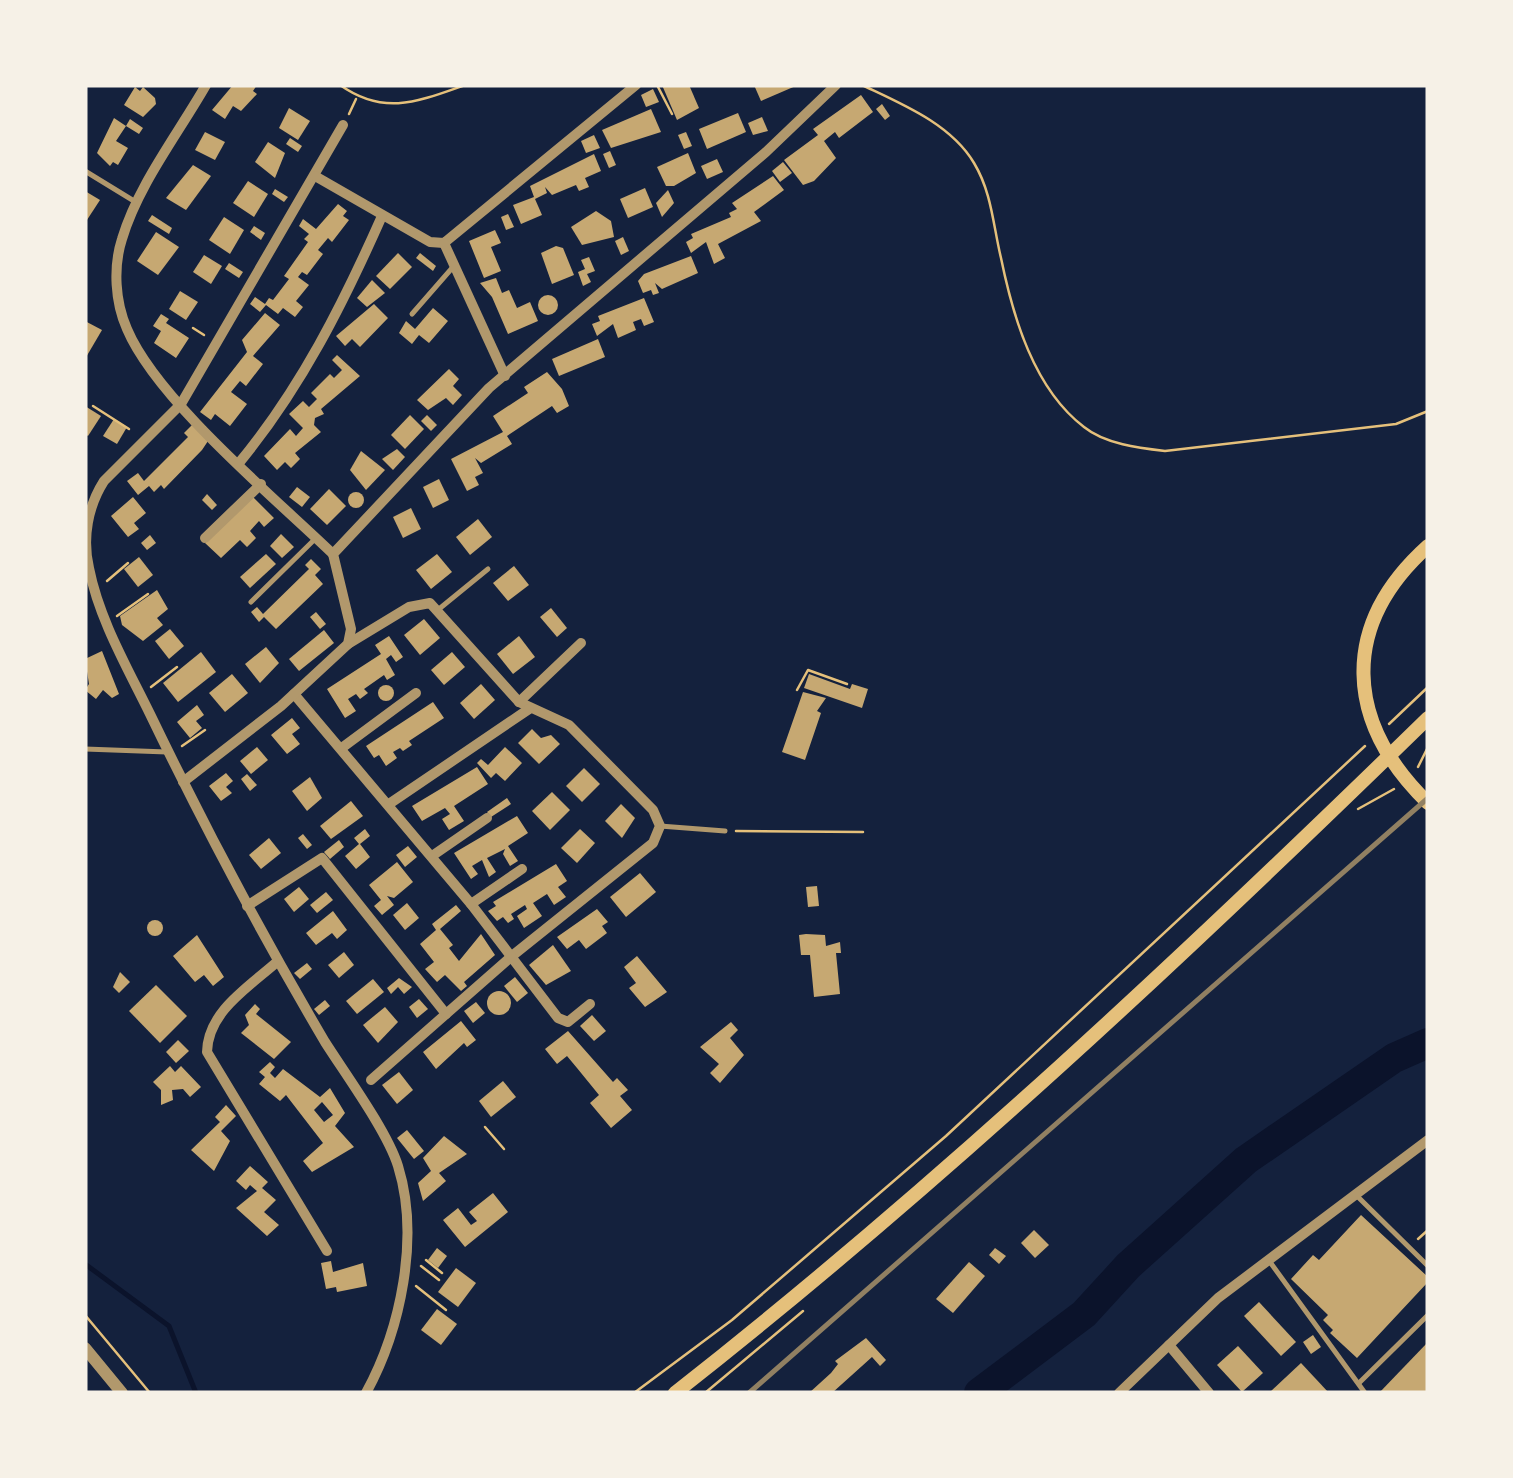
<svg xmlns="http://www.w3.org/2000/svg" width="1513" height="1478" viewBox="0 0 1513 1478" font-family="Literata,serif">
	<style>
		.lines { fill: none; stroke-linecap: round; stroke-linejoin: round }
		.stream { stroke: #0b132b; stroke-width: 5 }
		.river { stroke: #0b132b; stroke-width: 30 }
		.building { fill: #c6a872; fill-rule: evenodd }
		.path { stroke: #e5c07b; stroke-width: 2.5 }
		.service { stroke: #b1986c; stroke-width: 5 }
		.minor { stroke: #b1986c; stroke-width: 10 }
		.tertiary { stroke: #b1986c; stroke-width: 12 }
		.secondary { stroke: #e5c07b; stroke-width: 14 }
		.rail { stroke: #918062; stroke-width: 5 }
	</style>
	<rect width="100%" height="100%" fill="#14213d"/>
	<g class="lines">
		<polyline class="stream" points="85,1264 169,1326 196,1393"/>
		<polyline class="river" points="979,1393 1084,1314 1128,1266 1246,1160 1394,1058 1428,1043"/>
	</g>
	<g class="building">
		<polygon points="233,85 257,85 253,91 257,94 241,111 233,106 225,119 212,110"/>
		<polygon points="662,85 689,85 699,108 677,120"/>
		<polygon points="754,85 798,85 761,101"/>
		<polygon points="135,87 140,91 143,87 155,98 156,104 143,117 124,105"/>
		<polygon points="653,89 659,102 646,107 641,95"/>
		<polygon points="861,95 873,112 839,138 835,132 824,141 836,158 814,181 803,185 784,160 818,135 813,129"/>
		<polygon points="882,104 890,116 885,120 876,109"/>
		<polygon points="289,108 310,121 298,140 279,128"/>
		<polygon points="651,109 661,132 611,148 602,130"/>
		<polygon points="738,113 746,132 707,149 699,129"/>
		<polygon points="762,117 768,131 753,135 748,123"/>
		<polygon points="114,118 126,126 116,141 128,148 118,165 113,162 110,166 97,153"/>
		<polygon points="130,119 143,128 139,134 126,126"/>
		<polygon points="205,132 225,142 215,160 195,150"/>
		<polygon points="686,132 692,146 684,149 678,135"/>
		<polygon points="594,135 600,148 586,153 581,141"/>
		<polygon points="290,138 302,146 298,152 286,144"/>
		<polygon points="268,142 285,153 275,178 255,162"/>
		<polygon points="610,151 616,165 609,168 603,154"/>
		<polygon points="688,153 696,173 674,186 666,186 657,167"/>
		<polygon points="594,154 601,171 585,178 589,187 579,191 576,185 552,195 545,187 547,193 535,199 542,215 521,224 513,205 534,197 530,186"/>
		<polygon points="717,159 723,172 707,179 701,166"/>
		<polygon points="783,162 792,173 780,182 772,171"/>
		<polygon points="193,165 211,176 186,210 166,198"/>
		<polygon points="773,176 784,190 754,212 761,221 718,244 725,258 714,264 706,242 691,253 686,242 693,238 691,234 731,217 729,213 737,209 732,203"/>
		<polygon points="248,181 268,194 254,217 233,203"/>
		<polygon points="645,188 653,207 628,218 620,199"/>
		<polygon points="275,189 288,197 284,202 272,194"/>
		<polygon points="668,190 674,203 662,217 656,203"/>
		<polygon points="85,191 100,200 85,223"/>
		<polygon points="338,204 347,211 343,216 349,220 332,242 328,238 318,250 323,254 307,275 302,272 298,277 309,285 296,301 303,307 295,317 283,308 278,314 266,305 260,312 250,304 255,297 265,304 269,298 273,300 289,279 284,276 308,242 304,239 309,234 299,226 303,219 316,229"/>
		<polygon points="596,211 611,221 614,237 582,245 571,227"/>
		<polygon points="508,214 514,227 506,230 501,217"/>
		<polygon points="152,215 172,228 169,234 148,221"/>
		<polygon points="224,217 244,230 230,254 209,240"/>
		<polygon points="254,226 265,233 261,240 250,232"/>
		<polygon points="495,230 501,243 491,247 501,271 484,278 469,241"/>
		<polygon points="156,232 179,247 158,275 137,261"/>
		<polygon points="623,237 629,251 621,255 615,241"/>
		<polygon points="556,246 563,248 574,275 552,284 541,253"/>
		<polygon points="398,253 412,267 390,289 376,276"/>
		<polygon points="420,253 436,266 433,271 416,258"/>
		<polygon points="204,255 222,266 211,284 193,272"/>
		<polygon points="691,256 698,273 662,289 655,283 659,293 653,295 651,290 643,293 638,281 644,274"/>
		<polygon points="589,257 595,271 587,274 591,282 583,286 578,272 585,269 581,260"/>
		<polygon points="229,263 243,272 239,278 225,269"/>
		<polygon points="496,278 502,293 509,290 517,308 530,302 538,321 508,334 492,297 480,283"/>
		<polygon points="372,280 385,293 367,307 357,298"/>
		<polygon points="180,291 198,302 186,320 169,309"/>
		<circle cx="548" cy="305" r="10"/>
		<polygon points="644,298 654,322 644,326 641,319 633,322 636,330 618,338 613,324 597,336 592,324 600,321 598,316"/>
		<polygon points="374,304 388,318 360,347 352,339 345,346 336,336"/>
		<polygon points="433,308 448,321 429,343 419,335 412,344 399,333 406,321 415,329"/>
		<polygon points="265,313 280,325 253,356 263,364 246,386 240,381 231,392 247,404 230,426 215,414 211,420 200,412 247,352 242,340"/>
		<polygon points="161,314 169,319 166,323 189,338 176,358 154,343 161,331 153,326"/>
		<polygon points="85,321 102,330 85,359"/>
		<polygon points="598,339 605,357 559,376 552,359"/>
		<polygon points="337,355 360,376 321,409 324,414 315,418 314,425 321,432 295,453 300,459 291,468 285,462 277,470 264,456 290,429 296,436 303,428 289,414 303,401 309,407 317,399 311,393 330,374 334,378 342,370 332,360"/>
		<polygon points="449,369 459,379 453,386 462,395 453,405 446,398 428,410 417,400"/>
		<polygon points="547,372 562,389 569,406 557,413 552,406 507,436 512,444 481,463 475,458 483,473 475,477 479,485 467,491 451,459 503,432 493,416 528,393 524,387"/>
		<polygon points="85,406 101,416 88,436 85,434"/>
		<polygon points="410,415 424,429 405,449 391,435"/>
		<polygon points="427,415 437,425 431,431 421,421"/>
		<polygon points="114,419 127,427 117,444 103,436"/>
		<polygon points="192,425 208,441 202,450 164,489 161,485 154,492 149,486 138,495 127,481 138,473 144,481 188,437 184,433"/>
		<polygon points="397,449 405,457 393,470 382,459"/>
		<polygon points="361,451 385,470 366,490 350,470"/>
		<polygon points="439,479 449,500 433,508 423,487"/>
		<polygon points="297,487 310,497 302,507 289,497"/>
		<polygon points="329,489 346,506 327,525 310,509"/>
		<circle cx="356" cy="500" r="8"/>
		<polygon points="207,494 217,505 212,510 202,500"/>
		<polygon points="133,497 146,513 134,523 139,529 128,537 111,516"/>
		<polygon points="253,497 274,518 264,527 259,521 250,531 256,538 247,547 240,540 221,558 205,543"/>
		<polygon points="411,508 421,529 403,538 393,517"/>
		<polygon points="478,519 492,537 470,555 456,537"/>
		<polygon points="281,534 294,547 282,558 270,546"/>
		<polygon points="150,535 156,543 147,550 141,543"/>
		<polygon points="266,554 276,564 250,588 240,577"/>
		<polygon points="437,554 452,572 431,589 416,570"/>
		<polygon points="139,557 153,575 138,587 124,569"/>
		<polygon points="311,559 321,569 315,575 323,584 276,629 264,617 259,622 251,612 257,607 263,614 309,569 305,565"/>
		<polygon points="514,566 529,585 508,601 493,583"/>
		<polygon points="157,590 168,609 157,618 163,625 143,641 122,625 120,616"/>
		<polygon points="551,608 567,628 557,637 540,617"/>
		<polygon points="316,612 326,624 320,629 310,617"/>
		<polygon points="424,619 440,638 420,655 404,635"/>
		<polygon points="170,629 184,646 169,659 155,641"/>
		<polygon points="324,630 334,643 299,671 289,659"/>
		<polygon points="389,636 403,657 396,662 391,655 386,659 395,675 387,680 384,675 364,689 368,693 360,699 356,694 348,699 356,711 345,718 327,689 381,654 375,645"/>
		<polygon points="519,636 535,657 513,674 497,654"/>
		<polygon points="266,647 279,663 260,683 245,664"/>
		<polygon points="102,651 119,694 112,698 103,690 96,699 85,690 89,684 85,659"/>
		<polygon points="201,652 216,672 178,702 163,683"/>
		<polygon points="452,652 465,667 444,685 431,670"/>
		<polygon points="232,674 248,693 225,712 209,693"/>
		<polygon points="809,674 850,689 852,684 868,689 862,708 804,688"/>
		<polygon points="481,684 495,700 474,719 460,703"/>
		<circle cx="386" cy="693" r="8"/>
		<polygon points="803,692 826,698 817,711 821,713 805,760 782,752"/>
		<polygon points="433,702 444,718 409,741 412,745 403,751 400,748 393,752 397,758 386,766 379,755 374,758 366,746"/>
		<polygon points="197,705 204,715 196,721 202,728 190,738 177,722"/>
		<polygon points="292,718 300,728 292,734 300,744 287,754 271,735"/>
		<polygon points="532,729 541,738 551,735 560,744 539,764 518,743"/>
		<polygon points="257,747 268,760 251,774 240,761"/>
		<polygon points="505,747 522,763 505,781 496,773 491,778 477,763 481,759 488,765"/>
		<polygon points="477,767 488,784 454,806 464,821 449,830 442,819 450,814 445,808 422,821 412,806"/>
		<polygon points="584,768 600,784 582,802 566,786"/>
		<polygon points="226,773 233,781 226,787 232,793 221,801 209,786"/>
		<polygon points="247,774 257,785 250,791 241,779"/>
		<polygon points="310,777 322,798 307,811 292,791"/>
		<polygon points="552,792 570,810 550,830 532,811"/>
		<polygon points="507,798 511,804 491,817 487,812"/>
		<polygon points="351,801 363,816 331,839 320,826"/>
		<polygon points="621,804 635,818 622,838 605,821"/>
		<polygon points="517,816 528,833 508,846 518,861 510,866 503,854 505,849 487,858 496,872 489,877 482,860 472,866 478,874 471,879 454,853"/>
		<polygon points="365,829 370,836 360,844 370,857 356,869 345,856 359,844 354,838"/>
		<polygon points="580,829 595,843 577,863 561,848"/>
		<polygon points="303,834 312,845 307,849 298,838"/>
		<polygon points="269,838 281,853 261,869 249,855"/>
		<polygon points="339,840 344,847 330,859 324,852"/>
		<polygon points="408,846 417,857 405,867 396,855"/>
		<polygon points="397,862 413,882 394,898 387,896 394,905 382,915 374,906 381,900 369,885"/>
		<polygon points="556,864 567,881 558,887 566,897 554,905 547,894 533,903 542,916 524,928 517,916 527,909 525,905 511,914 514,919 508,923 503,917 497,921 488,911 496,906 493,902"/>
		<polygon points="640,873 656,892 626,917 610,897"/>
		<polygon points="817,886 819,906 808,907 806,887"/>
		<polygon points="299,887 309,899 294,912 284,899"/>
		<polygon points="326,892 333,900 317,913 310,905"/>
		<polygon points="407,903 419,918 405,930 393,915"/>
		<polygon points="456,905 461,911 440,929 453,945 449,948 459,961 481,934 495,955 464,982 467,986 461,991 445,975 437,982 425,969 434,962 420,944 436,930 432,924"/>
		<polygon points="597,909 608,922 602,926 607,933 586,949 579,940 567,949 557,937"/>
		<polygon points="333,911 347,930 337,939 332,933 316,945 306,933"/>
		<circle cx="155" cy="928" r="8"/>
		<polygon points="806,934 825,935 826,946 840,942 841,953 836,953 840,994 814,997 810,955 801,955 799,935"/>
		<polygon points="197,935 224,977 213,986 204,975 195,982 173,956"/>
		<polygon points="553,945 571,971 546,985 529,965"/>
		<polygon points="344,952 354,965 339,978 328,965"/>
		<polygon points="637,956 667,992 645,1007 629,988 636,983 624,967"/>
		<polygon points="307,963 312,969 300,979 294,973"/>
		<polygon points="120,972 130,982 119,993 113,987"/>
		<polygon points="515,977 528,993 517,1002 504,986"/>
		<polygon points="399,978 412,987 404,994 398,987 391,994 387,988"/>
		<polygon points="373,979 384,992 357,1014 346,1001"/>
		<polygon points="156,985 187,1016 160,1043 129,1011"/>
		<circle cx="499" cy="1003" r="12"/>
		<polygon points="419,999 428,1009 417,1018 409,1007"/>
		<polygon points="325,1000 330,1006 319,1015 314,1009"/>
		<polygon points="476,1002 485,1013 473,1023 464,1011"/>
		<polygon points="255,1004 260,1009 256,1014 291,1042 274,1059 241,1033 249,1025 245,1015"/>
		<polygon points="385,1007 398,1022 378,1043 363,1025"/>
		<polygon points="592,1015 606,1031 594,1041 580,1026"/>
		<polygon points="461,1021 476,1040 467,1047 464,1043 436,1069 423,1052"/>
		<polygon points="731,1022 738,1030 730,1038 744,1055 720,1083 710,1073 719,1064 700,1047"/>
		<polygon points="568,1031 613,1082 617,1078 628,1090 620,1096 632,1110 611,1128 590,1103 599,1095 577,1068 567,1056 557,1064 545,1049"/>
		<polygon points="178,1040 189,1051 176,1063 166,1052"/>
		<path d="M 270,1062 L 275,1067 L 270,1073 L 275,1078 L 283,1069 L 320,1097 L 330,1088 L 345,1113 L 335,1126 L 354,1147 L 312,1172 L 303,1161 L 323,1143 L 286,1095 L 280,1101 L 259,1084 L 265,1077 L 259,1072 ZM 322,1102 L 333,1115 L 324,1122 L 314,1110 Z"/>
		<polygon points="170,1066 175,1072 181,1066 201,1087 190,1097 183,1089 172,1090 173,1100 161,1105 161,1090 153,1082"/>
		<polygon points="399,1072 413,1090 397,1104 382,1085"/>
		<polygon points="503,1081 516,1097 491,1117 479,1101"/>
		<polygon points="226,1105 236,1116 221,1131 230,1141 214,1171 191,1150 220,1122 215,1117"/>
		<polygon points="407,1130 424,1151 414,1159 397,1138"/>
		<polygon points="444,1136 467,1154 439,1173 446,1181 423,1201 418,1183 431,1171 423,1158"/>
		<polygon points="250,1166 268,1182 262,1188 276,1200 264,1212 279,1225 267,1236 236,1208 257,1191 250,1185 246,1190 236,1181"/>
		<polygon points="493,1193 508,1212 465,1247 443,1220 458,1208 471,1225 477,1221 469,1212"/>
		<polygon points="1361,1215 1428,1277 1428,1282 1357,1358 1330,1333 1333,1330 1323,1320 1328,1315 1291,1279 1313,1255 1319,1260"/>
		<polygon points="1034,1230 1049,1245 1035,1258 1021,1243"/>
		<polygon points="437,1248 447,1256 438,1268 428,1260"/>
		<polygon points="995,1248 1006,1256 999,1264 989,1255"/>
		<polygon points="331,1261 333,1272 363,1263 367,1286 337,1292 336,1287 326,1289 321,1263"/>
		<polygon points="969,1262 985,1276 953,1313 936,1299"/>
		<polygon points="456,1268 476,1283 458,1307 438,1292"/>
		<polygon points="1259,1302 1296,1342 1281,1356 1244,1316"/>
		<polygon points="437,1309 457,1324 441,1345 421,1330"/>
		<polygon points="1313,1335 1321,1347 1311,1354 1303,1342"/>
		<polygon points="866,1338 886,1360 880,1366 872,1357 832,1393 809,1393 831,1373 838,1364 835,1361"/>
		<polygon points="1428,1342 1428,1393 1379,1393"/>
		<polygon points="1238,1346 1263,1373 1242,1392 1217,1365"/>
		<polygon points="1301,1363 1329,1393 1269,1393"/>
	</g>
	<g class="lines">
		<g class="path">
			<path d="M 340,85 C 384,116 417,102 465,85"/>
			<polyline points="657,85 672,114"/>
			<path d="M 862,85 C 902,104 951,124 974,163 C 992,193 993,225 1001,258 C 1013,317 1034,389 1084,427 C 1105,444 1139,448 1165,451 L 1396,424 L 1428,411"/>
			<polyline points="968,85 1016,85"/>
			<polyline points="349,114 356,99"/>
			<polyline points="193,328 204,335"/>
			<polyline points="93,406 129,429"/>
			<polyline points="107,581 128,563"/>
			<polyline points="117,616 148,594"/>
			<polyline points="151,687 177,667"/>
			<polyline points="797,690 808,670 847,684"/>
			<polyline points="1389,724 1428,687"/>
			<polyline points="182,746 205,730"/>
			<polyline points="1418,767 1428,747"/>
			<polyline points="1358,809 1394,789"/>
			<polyline points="736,831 863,832"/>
			<polyline points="485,1127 504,1149"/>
			<polyline points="1418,1239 1428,1230"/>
			<polyline points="426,1260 442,1273"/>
			<polyline points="421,1266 439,1280"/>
			<polyline points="416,1286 446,1310"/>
			<polyline points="85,1315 150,1393"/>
			<polyline points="634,1393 732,1320 946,1136 1365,746"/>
			<polyline points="705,1393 803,1311"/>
		</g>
		<g class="service">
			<polyline points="85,171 134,201"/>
			<polyline points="412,314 453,267"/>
			<polyline points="251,602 316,538"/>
			<polyline points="439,609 488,569"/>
			<polyline points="85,749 167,752"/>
			<polyline points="660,826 725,831"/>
			<polyline points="1356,1195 1428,1266"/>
			<polyline points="1270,1262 1365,1393"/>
			<polyline points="1359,1383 1428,1315"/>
		</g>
		<g class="minor">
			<path d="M 206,85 C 178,134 138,185 122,239 C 113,267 115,302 127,329 C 157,400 275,498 333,554"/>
			<path d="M 343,125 L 181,404 L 104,481 C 88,506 82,538 89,568 C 99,619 127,667 150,714 C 204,826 262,935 325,1042 C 346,1075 387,1131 398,1166 C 420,1237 401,1329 366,1393"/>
			<polyline points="315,176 430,242 444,243 636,85"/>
			<polyline points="444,243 505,376"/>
			<path d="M 239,463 C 301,388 343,304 382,216"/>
			<polyline points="205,538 261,484"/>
			<polyline points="348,644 409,607 430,603 519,702 569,725 653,810 660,826 653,843 512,956 371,1080"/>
			<polyline points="294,694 471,904 558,1018 568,1022 590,1004"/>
			<polyline points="519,702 581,643"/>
			<polyline points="343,747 416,693"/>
			<polyline points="183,782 281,706 348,644 351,629 333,554 489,388 766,152 836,85"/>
			<polyline points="389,804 529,709"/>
			<polyline points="432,856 487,818"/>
			<polyline points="471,904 522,869"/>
			<polyline points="247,906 322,858 446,1014"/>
			<path d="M 278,961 C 249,987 208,1011 207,1052 L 327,1251"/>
			<polyline points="1169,1345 1209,1393"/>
			<polyline points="1119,1393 1218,1298 1428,1140"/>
		</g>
		<polyline class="tertiary" points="85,1348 122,1393"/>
		<g class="secondary">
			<path d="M 1428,546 C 1339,626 1345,722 1428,803"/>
			<path d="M 675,1393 C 940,1185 1187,953 1428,718"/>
		</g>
		<polyline class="rail" points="749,1393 1428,798"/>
	</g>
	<rect width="1513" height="1478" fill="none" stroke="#f6f1e7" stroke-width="175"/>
</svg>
